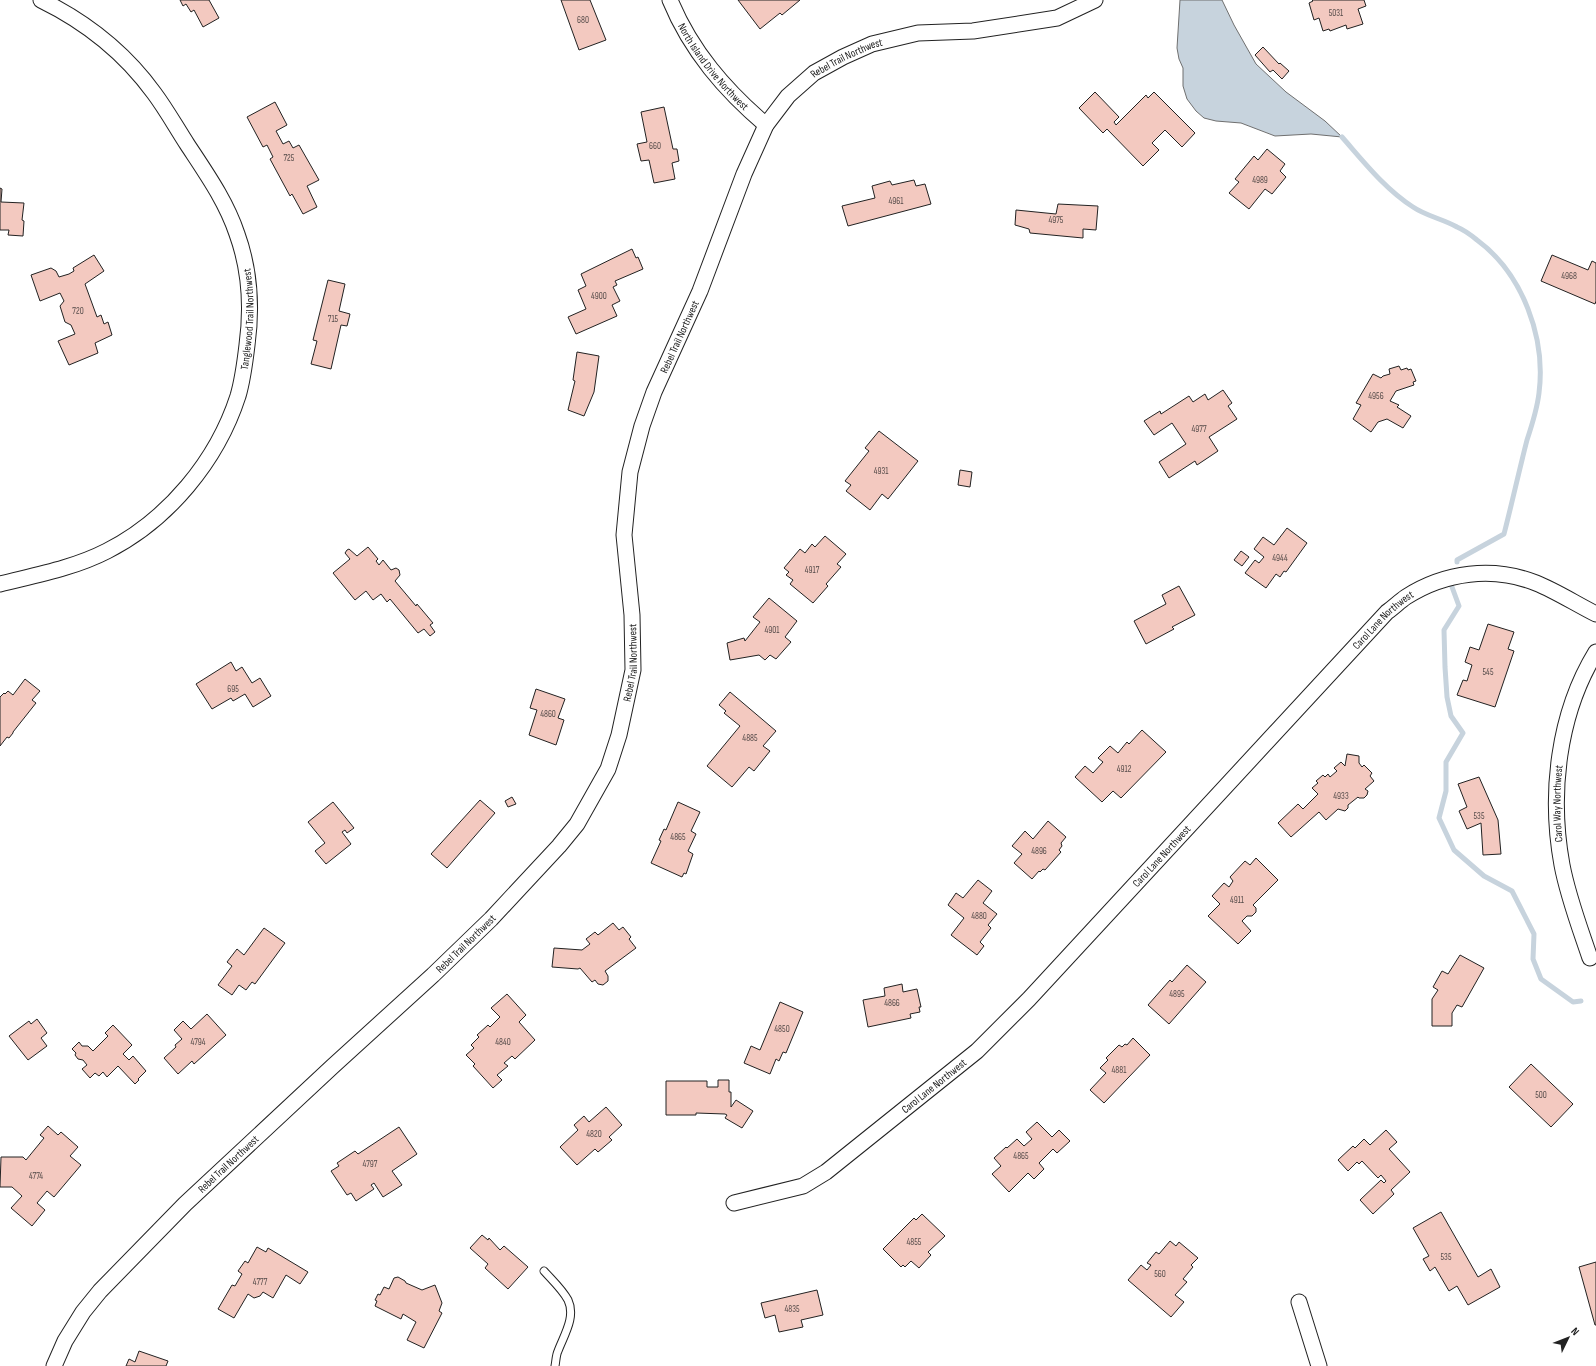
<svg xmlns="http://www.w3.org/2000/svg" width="1596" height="1366" viewBox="0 0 1596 1366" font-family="'Sofia Sans Condensed',sans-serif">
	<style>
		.water { fill: #c7d3dd; stroke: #6f6f6f }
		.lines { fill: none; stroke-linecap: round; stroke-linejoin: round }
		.stream { stroke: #c7d3dd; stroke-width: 5 }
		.building { fill: #f3c9c0; stroke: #222 }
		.service-casing { stroke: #222; stroke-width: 9 }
		.minor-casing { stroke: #222; stroke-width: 17 }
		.service { stroke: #fff; stroke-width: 7 }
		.minor { stroke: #fff; stroke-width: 15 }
		.labels { text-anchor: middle; stroke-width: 3; stroke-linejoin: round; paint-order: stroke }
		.number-label { font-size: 9px; fill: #564c4a }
		.street-label { font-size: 11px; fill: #222; stroke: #fff }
	</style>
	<rect width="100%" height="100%" fill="#fff"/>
	<polygon class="water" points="1180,0 1222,0 1234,25 1256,64 1286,92 1325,121 1342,137 1311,134 1275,136 1241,123 1216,121 1204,118 1196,111 1187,99 1183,86 1183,68 1179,59 1177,48"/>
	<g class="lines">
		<g class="stream">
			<path d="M 1342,137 C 1364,162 1385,189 1413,207 C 1426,216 1443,219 1457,227 C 1464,230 1471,235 1477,240 C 1523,274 1546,338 1539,393 C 1537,410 1532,425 1527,440 C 1519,471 1512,503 1504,534 L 1457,560 L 1457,562"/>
			<polyline points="1452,587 1459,606 1444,630 1445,667 1447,697 1451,716 1463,733 1446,762 1446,791 1439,818 1454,850 1484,876 1512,891 1534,934 1533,959 1541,979 1573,1002 1581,1001"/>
		</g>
	</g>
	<g class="building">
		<polygon points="180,0 209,0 219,18 203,27 194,10 191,12 186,4 183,6"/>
		<polygon points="561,0 590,0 606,40 579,50"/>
		<polygon points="738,0 800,0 782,15 780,13 760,29"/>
		<polygon points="1312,0 1364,0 1366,6 1358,9 1363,24 1347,29 1346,25 1330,31 1329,29 1323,31 1319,18 1314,20 1309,3 1313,1"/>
		<polygon points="1263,47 1279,64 1280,63 1289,71 1282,79 1273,70 1270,72 1255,55"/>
		<polygon points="1095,92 1119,117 1114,122 1116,125 1146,95 1148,98 1154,92 1195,133 1182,147 1165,130 1152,143 1159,150 1143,166 1107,129 1103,133 1079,108"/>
		<polygon points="275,102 287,125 276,131 283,144 289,141 293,148 299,145 319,180 307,186 317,207 303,214 292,194 290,196 270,159 273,157 267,145 263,147 247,117"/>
		<polygon points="664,107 673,149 677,149 679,161 672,163 675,179 654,183 649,160 641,161 637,144 647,142 641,112"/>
		<polygon points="1267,149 1285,164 1280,171 1286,177 1272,194 1265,189 1249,209 1229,193 1239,182 1235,179 1254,156 1258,160"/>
		<polygon points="914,180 916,186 925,184 931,204 848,226 842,206 875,198 872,186 890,181 892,185"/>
		<polygon points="0,188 2,189 1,202 24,203 22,220 24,221 23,236 8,235 9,230 0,230"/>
		<polygon points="1058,204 1098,206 1096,230 1083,229 1083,238 1030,233 1029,229 1015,225 1016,210 1056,214"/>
		<polygon points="632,249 636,258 638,257 643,269 615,281 617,285 613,287 620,301 612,305 617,316 576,334 568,317 586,309 578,290 586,286 581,274"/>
		<polygon points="94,255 104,271 85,284 97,317 101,315 104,324 108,322 112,335 95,343 98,353 69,365 58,341 75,334 71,325 65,322 60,306 64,301 60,293 40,301 31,275 51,268 56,271 59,277 69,274 74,271 73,268"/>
		<polygon points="1552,255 1588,270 1592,261 1596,263 1596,301 1595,304 1541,281"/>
		<polygon points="328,280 345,284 339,311 350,314 347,326 341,325 331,369 311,364 317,341 313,340"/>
		<polygon points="577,352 599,356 594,392 584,416 568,410 575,381 573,380"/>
		<polygon points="1399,366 1401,370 1407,368 1408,370 1411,369 1416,381 1413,382 1414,385 1396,391 1390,401 1399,405 1397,407 1411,416 1403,428 1387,419 1378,422 1371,432 1353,419 1361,405 1356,403 1373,374 1381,378 1383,376 1390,374 1389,369"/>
		<polygon points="1223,390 1232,403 1228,406 1237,419 1209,437 1218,451 1197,465 1195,461 1169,478 1159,462 1186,444 1172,423 1154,435 1144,421 1160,411 1161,414 1189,396 1193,402 1205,394 1208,400"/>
		<polygon points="879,431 918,461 888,499 882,494 870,510 846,491 851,485 845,481 869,451 865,448"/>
		<polygon points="960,470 972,472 970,487 958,485"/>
		<polygon points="1287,528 1307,543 1286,572 1284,571 1280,577 1276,574 1266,588 1245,573 1255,560 1259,563 1264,557 1254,549 1263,537 1274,545"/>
		<polygon points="825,536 846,554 837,564 841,567 826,584 828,586 813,603 790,584 793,580 786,575 789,572 784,568 800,549 805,553 812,544 815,547"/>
		<polygon points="368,547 378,559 376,561 379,565 383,560 391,570 396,568 399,570 400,575 395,581 416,606 417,604 433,623 430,625 435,632 430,636 424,629 418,633 390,599 387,602 381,594 373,600 366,591 355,600 333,573 350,559 345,553 347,550 349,549 357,556"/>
		<polygon points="1241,551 1249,557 1242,566 1234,560"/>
		<polygon points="1179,586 1195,615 1172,627 1174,629 1146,644 1134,621 1166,604 1162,595"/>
		<polygon points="769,598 797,621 785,637 791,642 776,659 770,655 765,660 759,655 730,660 727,643 744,638 745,641 760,622 753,617"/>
		<polygon points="1488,624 1514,632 1508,649 1514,651 1495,707 1457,695 1463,680 1467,681 1472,665 1465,662 1470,647 1479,650"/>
		<polygon points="231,662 236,671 242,667 252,683 260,678 271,696 253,707 245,694 233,701 231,698 212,709 196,684"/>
		<polygon points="25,679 40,691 32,700 36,703 13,732 13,733 9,738 7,737 0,746 0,697 4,693 5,694 8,691 13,695"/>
		<polygon points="536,689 565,699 558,718 564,720 556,745 529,735 537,710 530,708"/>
		<polygon points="730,692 776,731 763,746 770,751 754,771 749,767 732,787 707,766 740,726 724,713 726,711 719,705"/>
		<polygon points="1142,730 1166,752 1121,798 1113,791 1102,802 1075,777 1085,766 1093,773 1103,762 1098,758 1110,746 1118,753 1127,742 1129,744"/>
		<polygon points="1347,754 1359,756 1359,763 1362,767 1364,765 1372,773 1370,776 1374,781 1365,789 1368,791 1367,795 1364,798 1359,798 1358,797 1348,805 1348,808 1345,811 1338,809 1326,820 1319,812 1291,837 1278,823 1298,804 1303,809 1318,794 1312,788 1318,783 1316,781 1323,775 1325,777 1328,774 1330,777 1337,771 1334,768 1341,762 1345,766"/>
		<polygon points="1479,777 1498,820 1501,854 1483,855 1481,823 1467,829 1459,811 1467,807 1458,784"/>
		<polygon points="512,797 516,804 508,807 505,801"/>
		<polygon points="480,800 495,813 447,868 431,854"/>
		<polygon points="333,802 354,828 347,833 345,830 342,832 351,844 326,864 315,851 325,843 308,822"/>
		<polygon points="678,802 700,812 691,831 696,834 688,851 693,854 686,874 684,873 682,877 651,863 661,841 659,840 664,829 666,830"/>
		<polygon points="1048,821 1066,837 1061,843 1062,846 1059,850 1061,852 1045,870 1043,869 1040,872 1039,871 1032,879 1014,863 1022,854 1012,846 1025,831 1033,839"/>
		<polygon points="1256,858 1278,880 1253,905 1256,908 1256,912 1252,916 1247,916 1242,921 1251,931 1238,944 1208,916 1220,904 1212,896 1224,883 1229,887 1233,881 1230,877 1245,861 1250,865"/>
		<polygon points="978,880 992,891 983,903 997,914 988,925 991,928 980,942 984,946 977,955 951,935 964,918 948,905 956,893 963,898"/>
		<polygon points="613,923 619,930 623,927 631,937 629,939 636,948 605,971 608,976 608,981 603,985 598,984 595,980 592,982 580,968 578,969 552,967 554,948 582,950 590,944 586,939 595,932 598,935"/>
		<polygon points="264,928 285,943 255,984 252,982 246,990 239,985 232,995 218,985 232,966 227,962 237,949 244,955"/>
		<polygon points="1460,955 1484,968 1462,1007 1457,1005 1452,1013 1452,1026 1432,1026 1432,999 1438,990 1433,987 1442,971 1448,974"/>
		<polygon points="1187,965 1206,982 1169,1024 1148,1005 1170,980 1172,982"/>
		<polygon points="902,984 903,992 917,989 921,1007 919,1007 920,1012 910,1014 911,1018 868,1027 863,1000 885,996 884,988"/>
		<polygon points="507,994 526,1015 519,1022 535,1040 515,1059 512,1056 504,1063 508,1066 497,1075 502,1080 493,1088 473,1066 475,1064 466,1055 474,1048 471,1045 479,1037 477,1035 488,1025 490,1027 500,1017 491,1008"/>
		<polygon points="780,1002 803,1012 786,1053 783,1052 779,1061 776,1059 770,1074 744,1063 751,1046 760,1050"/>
		<polygon points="207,1014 226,1035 194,1064 192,1061 178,1074 164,1058 176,1047 175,1045 182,1039 174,1030 183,1021 191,1029"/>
		<polygon points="37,1019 47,1033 41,1038 47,1046 28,1060 9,1036 29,1021 31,1024"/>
		<polygon points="113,1025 132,1045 123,1054 129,1060 133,1056 146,1071 138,1079 139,1080 135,1084 118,1066 107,1077 103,1072 99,1076 95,1073 90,1078 82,1069 87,1065 83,1060 78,1059 75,1055 76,1053 72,1049 79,1042 82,1046 88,1046 93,1051 108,1036 105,1033"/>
		<polygon points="1133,1038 1150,1055 1104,1103 1090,1090 1106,1073 1100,1068 1108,1060 1106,1058 1119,1045 1122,1047 1125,1044 1127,1045"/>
		<polygon points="1531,1064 1573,1104 1551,1127 1509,1087"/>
		<polygon points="718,1080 729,1080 729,1092 731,1092 731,1107 736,1100 753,1111 742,1128 725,1118 727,1115 725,1114 696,1113 696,1115 666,1115 666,1081 707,1081 707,1087 718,1087"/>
		<polygon points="606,1107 622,1125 609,1137 612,1140 598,1152 595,1149 577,1165 560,1147 578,1130 574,1125 584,1116 589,1122"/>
		<polygon points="1037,1122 1052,1137 1059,1130 1070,1141 1057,1153 1053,1149 1039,1163 1044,1169 1034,1179 1028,1173 1009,1192 992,1174 1001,1166 994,1158 1006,1147 1007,1148 1017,1139 1024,1146 1032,1139 1026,1132"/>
		<polygon points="48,1126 58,1135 61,1132 78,1147 70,1156 81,1165 54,1197 47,1191 37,1203 45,1210 32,1226 11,1208 22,1196 12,1187 0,1187 1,1157 23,1157 26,1160 44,1138 40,1135"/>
		<polygon points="399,1127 417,1154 392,1171 402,1185 383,1197 374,1183 371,1185 374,1189 356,1201 351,1193 347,1195 331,1171 339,1166 337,1163 355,1151 358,1154"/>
		<polygon points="1386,1130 1397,1142 1389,1149 1410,1172 1391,1190 1394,1194 1373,1214 1360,1200 1381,1180 1384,1183 1386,1181 1381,1175 1378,1178 1362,1161 1359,1164 1357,1162 1348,1171 1338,1160 1353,1146 1355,1148 1364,1139 1370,1145"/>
		<polygon points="1441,1212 1478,1277 1491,1269 1500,1287 1468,1305 1457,1286 1449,1291 1435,1267 1430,1271 1423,1259 1429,1256 1413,1228"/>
		<polygon points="922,1214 945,1236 928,1252 931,1255 919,1268 911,1261 905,1267 903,1265 901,1267 883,1249 914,1218 916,1220"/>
		<polygon points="482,1235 488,1240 489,1238 500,1250 504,1246 528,1267 508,1289 485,1268 488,1264 470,1248"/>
		<polygon points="1170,1241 1176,1246 1179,1242 1198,1258 1191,1265 1193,1267 1183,1279 1187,1282 1175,1295 1184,1302 1171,1317 1128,1280 1141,1265 1147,1270 1151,1265 1147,1263 1156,1252 1159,1254"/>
		<polygon points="257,1247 266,1252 268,1248 308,1272 300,1284 286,1275 273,1298 263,1292 260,1296 254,1298 248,1294 234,1318 218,1309 232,1285 235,1286 242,1274 238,1271 245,1261 248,1263"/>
		<polygon points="1596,1262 1596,1325 1595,1325 1579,1267"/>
		<polygon points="398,1277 405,1281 406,1283 422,1290 435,1285 442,1303 439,1311 442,1313 424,1348 407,1340 416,1322 403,1314 401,1319 375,1306 377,1301 375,1300 378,1294 380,1295 384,1287 389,1289 394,1278"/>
		<polygon points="817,1290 823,1315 801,1320 803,1327 779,1332 775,1315 765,1318 761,1303"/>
		<polygon points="139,1351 168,1361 166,1366 126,1366 129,1359 135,1362"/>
	</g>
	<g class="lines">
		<defs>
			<path id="service" d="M 544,1271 C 552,1280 562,1289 568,1300 C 576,1317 564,1335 558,1351 C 556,1355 556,1361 555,1366"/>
			<g id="minor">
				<path id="s1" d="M 670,0 C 691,51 725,90 766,125"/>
				<path id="s2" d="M 0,584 C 36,575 74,568 107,551 C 168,520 217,461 238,396 C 243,379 245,362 247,345 C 252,308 250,270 237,234 C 226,201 206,173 187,144 C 176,127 166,109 154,93 C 125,53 86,22 41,0"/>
				<path id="s3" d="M 1590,958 C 1580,928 1568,897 1562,865 C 1549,794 1558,714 1596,652"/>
				<path id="s4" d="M 734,1203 L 803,1186 L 826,1172 L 977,1051 L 1029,999 L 1387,612 C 1394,607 1400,601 1406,597 C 1445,572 1493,566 1536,583 C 1556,591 1576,604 1596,614"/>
				<polyline points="1299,1302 1319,1366"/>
				<path id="s5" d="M 54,1366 L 65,1341 L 83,1312 L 100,1291 L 185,1204 L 333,1066 L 433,975 L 491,919 L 559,846 L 577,824 L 608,769 L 619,735 L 633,670 L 632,615 L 624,535 L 630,472 L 642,426 L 654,392 L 700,291 L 744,174 L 766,125 L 788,96 L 814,73 L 843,57 L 872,44 L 918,33 L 973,31 L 1057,18 L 1095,0"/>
			</g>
		</defs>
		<use href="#service" class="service-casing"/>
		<use href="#minor" class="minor-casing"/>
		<use href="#service" class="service"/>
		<use href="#minor" class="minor"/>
	</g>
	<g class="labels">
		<g class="number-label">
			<text x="1336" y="16">5031</text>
			<text x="583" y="23">680</text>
			<text x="655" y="149">660</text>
			<text x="289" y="161">725</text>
			<text x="1260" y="183">4989</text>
			<text x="896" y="204">4961</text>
			<text x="1056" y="223">4975</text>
			<text x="1569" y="279">4968</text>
			<text x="599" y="299">4900</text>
			<text x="78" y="314">720</text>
			<text x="333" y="322">715</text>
			<text x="1376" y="399">4956</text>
			<text x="1199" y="432">4977</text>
			<text x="881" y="474">4931</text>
			<text x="1280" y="561">4944</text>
			<text x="812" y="573">4917</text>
			<text x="772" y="633">4901</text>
			<text x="1488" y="675">545</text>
			<text x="233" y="692">695</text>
			<text x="548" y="717">4860</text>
			<text x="750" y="741">4885</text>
			<text x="1124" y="772">4912</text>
			<text x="1341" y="799">4933</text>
			<text x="1479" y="819">535</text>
			<text x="678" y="840">4865</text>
			<text x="1039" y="854">4896</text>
			<text x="1237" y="903">4911</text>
			<text x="979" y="919">4880</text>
			<text x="1177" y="997">4895</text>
			<text x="892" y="1006">4866</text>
			<text x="782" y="1032">4850</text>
			<text x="198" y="1045">4794</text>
			<text x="503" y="1045">4840</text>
			<text x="1119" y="1073">4881</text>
			<text x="1541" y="1098">500</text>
			<text x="594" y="1137">4820</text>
			<text x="1021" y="1159">4865</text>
			<text x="370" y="1167">4797</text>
			<text x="36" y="1179">4774</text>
			<text x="914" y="1245">4855</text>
			<text x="1446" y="1260">535</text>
			<text x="1160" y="1277">560</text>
			<text x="260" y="1285">4777</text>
			<text x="792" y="1312">4835</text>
		</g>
		<g class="street-label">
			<text dy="4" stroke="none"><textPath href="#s5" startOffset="1601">Rebel Trail Northwest</textPath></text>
			<text dy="4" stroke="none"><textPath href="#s1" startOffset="80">North Island Drive Northwest</textPath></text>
			<text dy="4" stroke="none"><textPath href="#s2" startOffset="398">Tanglewood Trail Northwest</textPath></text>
			<text dy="4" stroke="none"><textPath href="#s5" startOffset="1265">Rebel Trail Northwest</textPath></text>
			<text dy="4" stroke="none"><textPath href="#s4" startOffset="884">Carol Lane Northwest</textPath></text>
			<text dy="4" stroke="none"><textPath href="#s5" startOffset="929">Rebel Trail Northwest</textPath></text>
			<text dy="4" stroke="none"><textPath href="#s3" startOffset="159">Carol Way Northwest</textPath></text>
			<text dy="4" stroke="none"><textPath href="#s4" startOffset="560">Carol Lane Northwest</textPath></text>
			<text dy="4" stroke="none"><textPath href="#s5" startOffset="593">Rebel Trail Northwest</textPath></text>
			<text dy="4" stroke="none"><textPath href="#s4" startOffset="236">Carol Lane Northwest</textPath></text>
			<text dy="4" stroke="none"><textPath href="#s5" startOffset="269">Rebel Trail Northwest</textPath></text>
		</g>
	</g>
	<g transform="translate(1568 1338) rotate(47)" stroke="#ffffff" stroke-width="3" paint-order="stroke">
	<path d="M0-3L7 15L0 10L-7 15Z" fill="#222222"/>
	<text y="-6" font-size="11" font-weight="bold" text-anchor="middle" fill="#222222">N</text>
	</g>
</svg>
